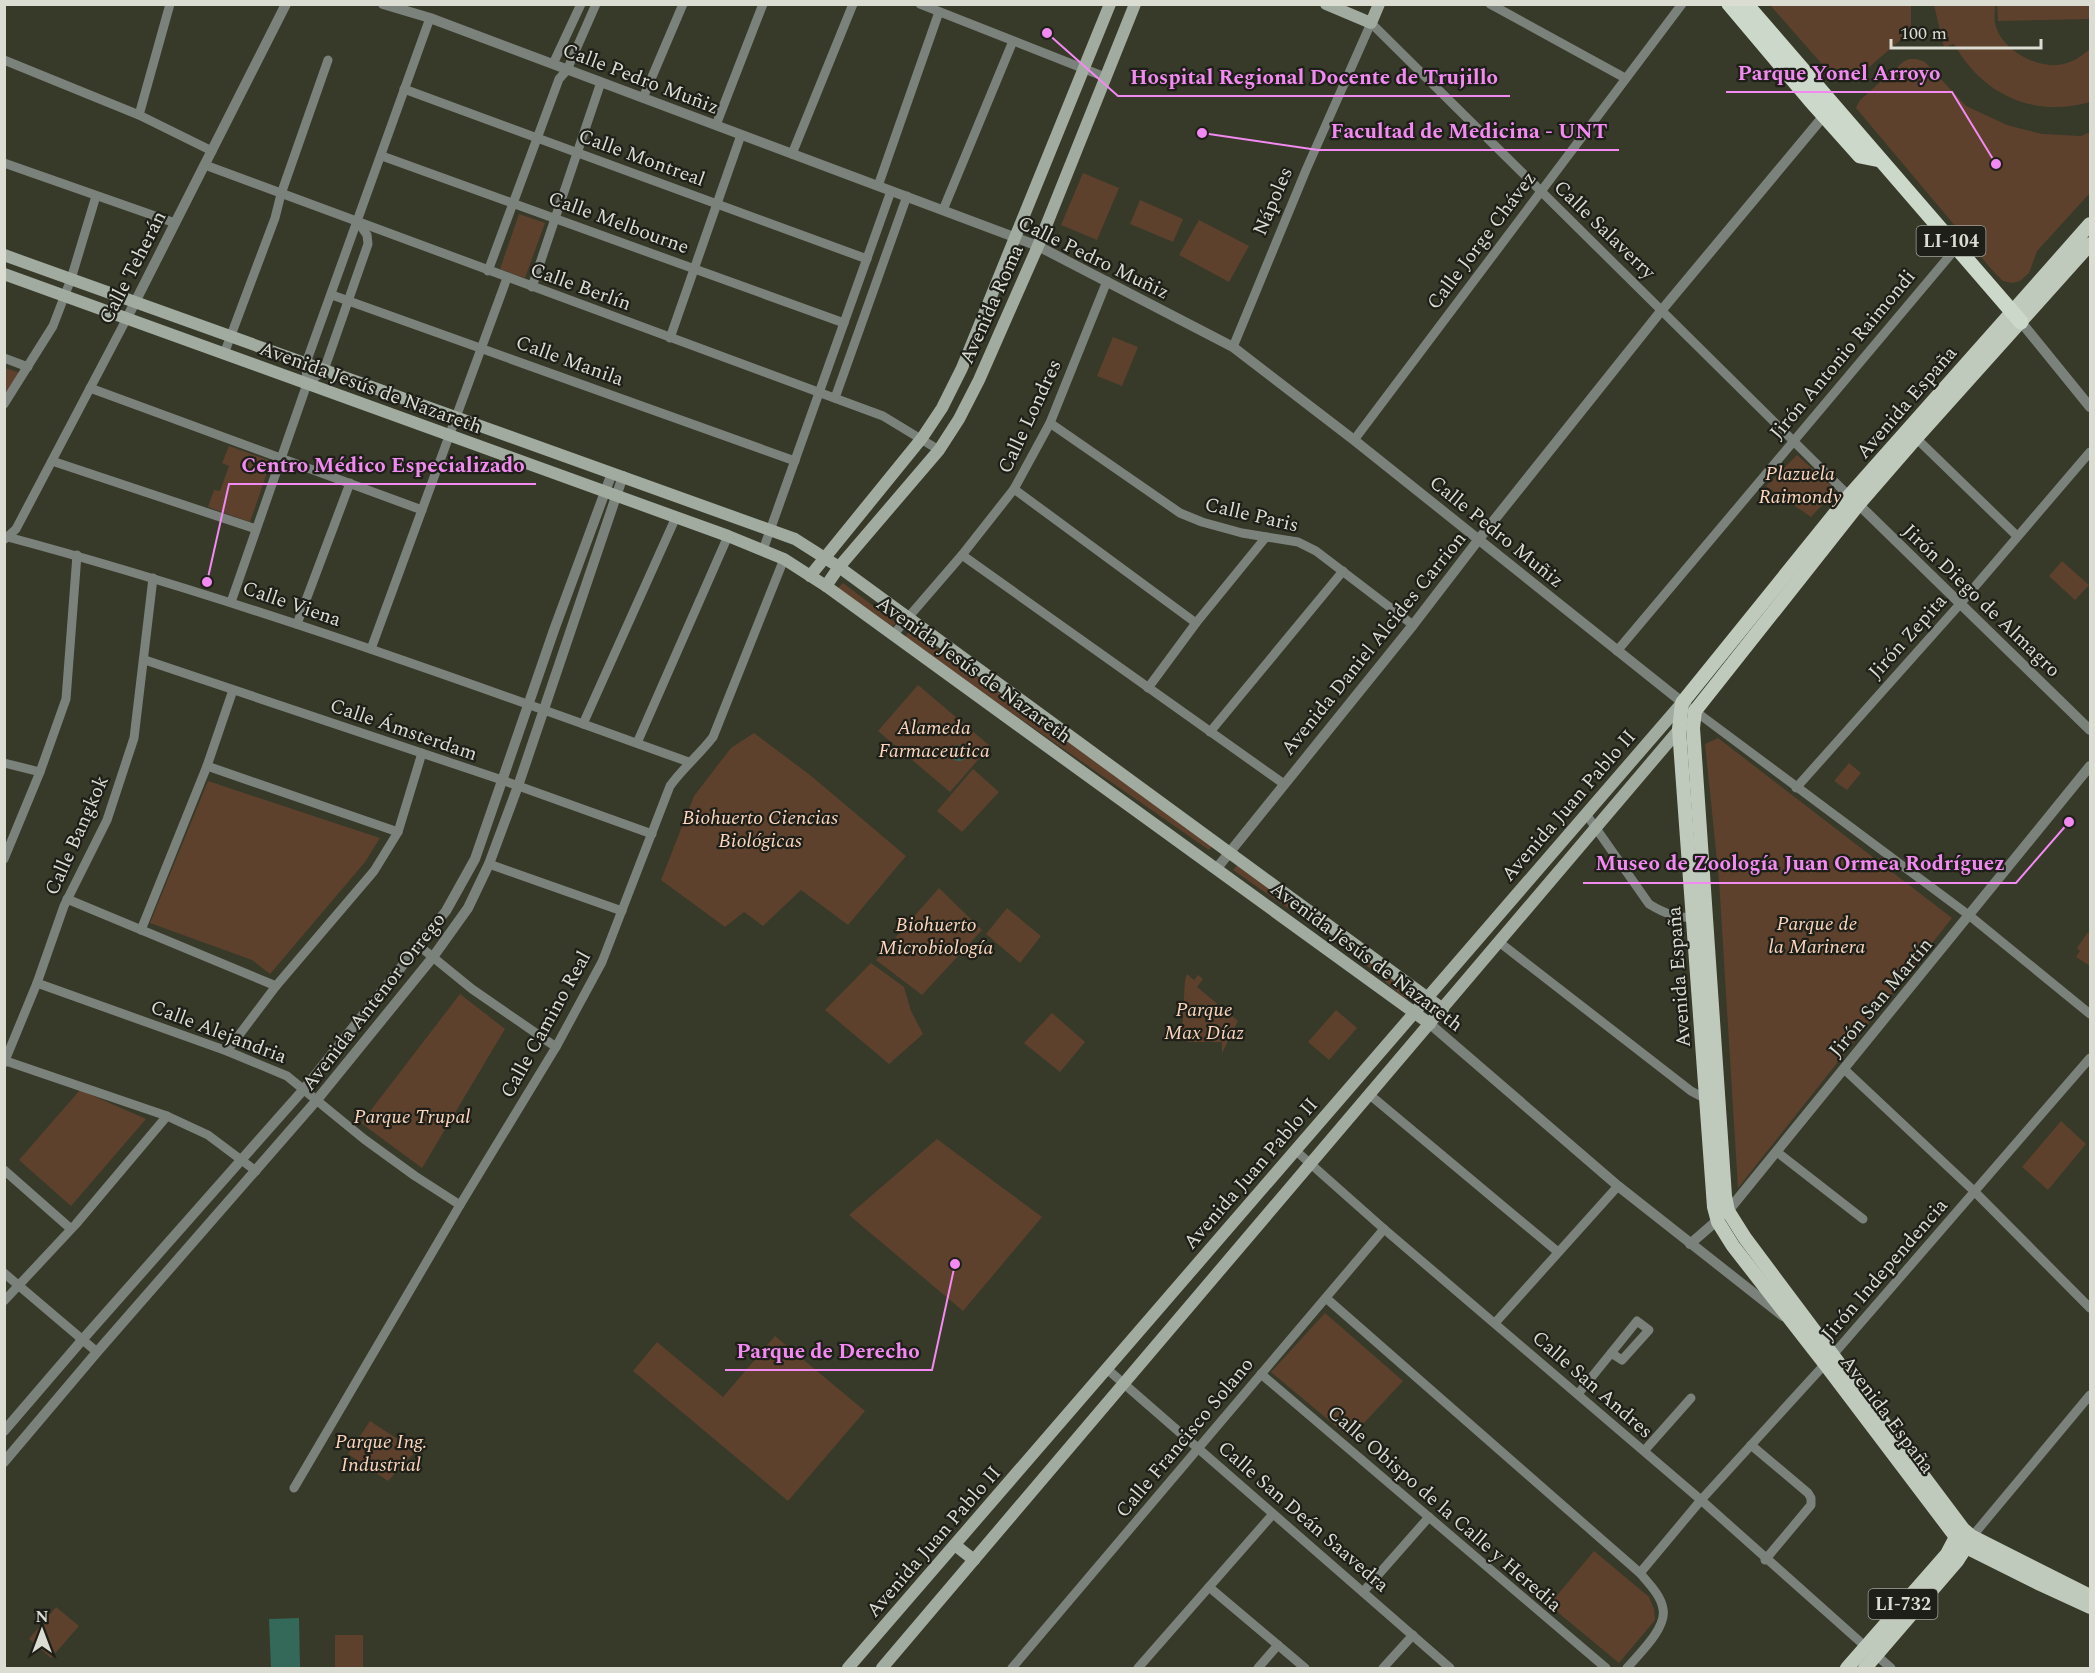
<svg xmlns="http://www.w3.org/2000/svg" width="2095" height="1673" viewBox="0 0 2095 1673" font-family="Spectral,serif">
	<style>
		.green { fill: #5d412d }
		.water { fill: #346859 }
		.lines { fill: none; stroke-linecap: round; stroke-linejoin: round }
		.minor { stroke: #7b817b; stroke-width: 9 }
		.tertiary { stroke: #7b817b; stroke-width: 10 }
		.secondary { stroke: #a1aba0; stroke-width: 12 }
		.primary { stroke: #bfcabd; stroke-width: 14 }
		.trunk { stroke: #ccd8ca; stroke-width: 15 }
		.labels { text-anchor: middle; stroke-width: 4.5; stroke-linejoin: round; paint-order: stroke }
		.shield { fill: #1e1f18; stroke: #a2a39a; stroke-width: 1.5 }
		.shield-label { font-size: 18px; font-weight: bold; fill: #dbdcd2 }
		.street-label { font-size: 20px; fill: #dbdcd2; stroke: #1e1f18 }
		.park-label { font-size: 20px; font-style: italic; fill: #fdd6bd; stroke: #1e1f18 }
		.leader { fill: none; stroke: #f38af2; stroke-width: 2 }
		.callout-dot { fill: #f38af2; stroke: #1e1f18; stroke-width: 2 }
		.callout-label { font-size: 21px; text-anchor: middle; font-weight: bold; fill: #f38af2; stroke: #1e1f18; stroke-width: 4.5; stroke-linejoin: round; paint-order: stroke }
	</style>
	<rect width="100%" height="100%" fill="#373929"/>
	<g class="green">
		<polygon points="1770,5 1911,5 1911,31 1853,81 1835,79"/>
		<path d="M 1934,5 L 1995,5 C 1995,10 1994,18 1995,23 C 2000,48 2033,67 2057,65 C 2071,64 2080,57 2090,49 L 2090,102 C 2033,118 1983,95 1954,44 L 1944,47 Z"/>
		<polygon points="1997,5 2090,5 2090,19 1998,21"/>
		<polygon points="1909,59 1917,59 1925,62 1966,106 2007,125 2042,134 2081,136 2090,132 2090,193 2037,251 2029,273 2020,281 2012,283 2003,281 1993,271 1856,108 1860,100 1903,62"/>
		<polygon points="1083,173 1119,188 1097,240 1061,225"/>
		<polygon points="1140,200 1183,219 1173,242 1130,224"/>
		<polygon points="519,214 545,223 525,278 500,269"/>
		<polygon points="1199,220 1249,246 1229,282 1179,255"/>
		<polygon points="1113,337 1138,347 1122,386 1097,376"/>
		<polygon points="5,368 21,373 5,395"/>
		<polygon points="229,446 271,461 250,522 208,507 214,490 220,491 229,466 222,463"/>
		<polygon points="1797,455 1836,490 1811,517 1766,486"/>
		<polygon points="2062,561 2089,585 2075,600 2049,576"/>
		<polygon points="843,583 896,623 891,628 838,588"/>
		<polygon points="910,630 1214,844 1209,850 904,638"/>
		<polygon points="918,685 990,746 950,792 878,731"/>
		<polygon points="754,733 810,775 906,856 848,925 801,890 763,926 744,912 725,927 661,880 694,796 731,748"/>
		<polygon points="1718,738 1952,918 1738,1188 1719,880 1705,744"/>
		<polygon points="1849,763 1861,773 1847,790 1834,781"/>
		<polygon points="973,769 999,792 962,832 937,811"/>
		<polygon points="208,781 380,838 365,862 270,974 252,960 150,923"/>
		<polygon points="1239,863 1324,925 1319,930 1233,870"/>
		<polygon points="939,888 982,930 922,995 876,960"/>
		<polygon points="1007,908 1041,936 1020,963 986,934"/>
		<polygon points="2088,932 2090,934 2090,966 2076,957 2080,951 2077,948"/>
		<polygon points="1338,934 1409,994 1406,999 1335,939"/>
		<polygon points="871,963 904,987 911,1011 923,1034 889,1064 825,1010"/>
		<polygon points="1187,974 1194,980 1198,975 1203,979 1197,987 1238,1021 1222,1053 1222,1042 1188,1042 1182,1031 1185,980"/>
		<polygon points="460,994 505,1029 422,1168 361,1123"/>
		<polygon points="1336,1010 1357,1028 1329,1060 1308,1042"/>
		<polygon points="1052,1013 1085,1042 1060,1072 1024,1043"/>
		<polygon points="80,1090 146,1119 71,1206 19,1160"/>
		<polygon points="2061,1121 2086,1144 2048,1190 2022,1167"/>
		<polygon points="937,1139 1042,1217 963,1311 849,1215"/>
		<polygon points="1325,1313 1403,1381 1350,1438 1271,1372"/>
		<polygon points="775,1336 865,1411 788,1501 633,1371 657,1342 723,1397"/>
		<polygon points="370,1421 416,1451 388,1481 348,1454"/>
		<polygon points="1594,1551 1649,1597 1654,1609 1655,1620 1619,1663 1549,1605"/>
		<polygon points="56,1607 79,1626 51,1658 29,1639"/>
		<rect x="335" y="1635" width="28" height="33"/>
	</g>
	<g class="water">
		<circle cx="959" cy="753" r="8"/>
		<polygon points="299,1618 300,1667 271,1668 269,1619"/>
	</g>
	<g class="lines">
		<g class="minor">
			<polyline points="920,4 1105,77"/>
			<polyline points="1490,4 1625,78"/>
			<polyline points="4,60 139,115 212,151"/>
			<polyline points="553,64 581,4"/>
			<polyline points="404,89 867,259"/>
			<polyline points="643,98 683,4"/>
			<polyline points="139,115 170,4"/>
			<polyline points="716,125 763,4"/>
			<polyline points="792,154 853,4"/>
			<polyline points="382,156 844,323"/>
			<polyline points="4,163 175,223"/>
			<polyline points="205,165 883,416 939,450"/>
			<polyline points="878,186 939,12"/>
			<polyline points="943,210 1013,41"/>
			<polyline points="488,271 559,79 567,70 596,4"/>
			<polyline points="532,287 601,82"/>
			<polyline points="332,295 795,461"/>
			<polyline points="670,338 741,135"/>
			<polyline points="1233,347 1306,170 1371,23 1849,496"/>
			<polyline points="224,354 275,218 281,194 328,60"/>
			<polyline points="4,358 28,367"/>
			<polyline points="307,384 324,370 368,244 367,235 358,222"/>
			<polyline points="90,388 422,510"/>
			<polyline points="835,398 907,196"/>
			<polyline points="4,404 53,326 71,279 96,196"/>
			<polyline points="1050,423 1180,513 1202,522 1242,533 1298,542 1316,551 1413,625"/>
			<polyline points="1916,438 2017,536"/>
			<polyline points="1354,440 1682,4"/>
			<polyline points="52,461 256,529"/>
			<polyline points="1014,489 1196,623"/>
			<path d="M 4,536 C 237,598 463,681 689,762"/>
			<polyline points="5,539 16,529 127,318"/>
			<polyline points="763,550 891,191"/>
			<polyline points="962,555 1284,784"/>
			<polyline points="231,602 307,384 306,363 430,18"/>
			<polyline points="297,624 350,483"/>
			<polyline points="893,635 962,555 1014,489 1050,423 1107,281"/>
			<polyline points="371,649 507,278"/>
			<polyline points="1617,651 1957,247"/>
			<polyline points="145,660 502,780 652,834"/>
			<polyline points="1148,688 1196,623 1266,537"/>
			<polyline points="1695,711 1970,916 2090,1014"/>
			<polyline points="583,724 676,517"/>
			<polyline points="1210,732 1343,571"/>
			<polyline points="637,743 728,536"/>
			<polyline points="4,763 40,772"/>
			<polyline points="207,766 398,832"/>
			<polyline points="1796,788 1960,604 2090,452"/>
			<path d="M 1586,814 L 1649,904 C 1665,914 1678,918 1697,918"/>
			<polyline points="4,859 40,772 66,699 77,555"/>
			<polyline points="489,864 622,911"/>
			<polyline points="67,899 276,986"/>
			<polyline points="141,930 207,766 233,690"/>
			<polyline points="1499,942 1691,1091 1706,1099"/>
			<polyline points="418,945 472,989 556,1047"/>
			<polyline points="37,983 227,1051 287,1076 364,1139 415,1176 460,1205"/>
			<polyline points="227,1051 276,986 374,871 398,832 422,753"/>
			<polyline points="6,1061 167,1116 208,1135 256,1171"/>
			<polyline points="4,1063 37,983 64,906 107,820 134,738 153,578"/>
			<polyline points="1844,1069 1975,1192 2090,1308"/>
			<polyline points="1370,1095 1558,1252"/>
			<polyline points="1295,1150 1384,1229 1701,1500 1866,1647"/>
			<polyline points="1777,1152 1863,1219"/>
			<polyline points="4,1170 71,1229"/>
			<polyline points="4,1273 97,1352"/>
			<path d="M 1326,1298 L 1640,1573 C 1648,1583 1661,1595 1663,1609 C 1667,1628 1639,1654 1627,1668"/>
			<polyline points="4,1301 76,1224 167,1116"/>
			<polyline points="1495,1323 1618,1186"/>
			<polyline points="1107,1369 1450,1668"/>
			<polyline points="1261,1374 1606,1668"/>
			<polyline points="1578,1394 1637,1321 1649,1330 1622,1360 1611,1353"/>
			<polyline points="1751,1445 1808,1493 1811,1498 1811,1505 1765,1560"/>
			<polyline points="1644,1451 1691,1398"/>
			<path d="M 294,1488 L 460,1205 L 556,1047 L 602,962 L 670,786 C 683,768 699,755 713,737 L 784,559"/>
			<polyline points="1970,1539 2090,1395"/>
			<polyline points="1640,1573 1701,1500 1825,1364 2090,1058"/>
			<polyline points="1209,1587 1305,1668"/>
			<polyline points="1363,1592 1429,1517"/>
			<polyline points="1876,1655 1891,1668"/>
			<polyline points="1012,1668 1384,1229"/>
			<polyline points="1138,1668 1273,1514"/>
			<polyline points="1258,1668 1278,1645"/>
			<polyline points="1383,1668 1413,1635"/>
		</g>
		<g class="tertiary">
			<polyline points="383,4 430,18 1038,246 1233,347 1354,440 1687,706"/>
			<polyline points="127,318 286,4"/>
			<polyline points="2021,322 2090,407"/>
			<polyline points="1854,500 2090,730"/>
			<polyline points="1217,868 1413,625 1479,539 1661,311 1827,112"/>
			<polyline points="1430,1024 1618,1186 1783,1316"/>
			<polyline points="1690,1244 1728,1211 2090,766"/>
			<polyline points="4,1431 83,1339 304,1089 446,911 475,859 554,630 612,473"/>
			<polyline points="4,1462 97,1352 316,1101 433,957 468,908 489,864 518,786 623,476"/>
		</g>
		<g class="secondary">
			<polyline points="1326,4 1371,23 1379,4"/>
			<polyline points="4,255 795,539 839,567 1443,1009"/>
			<polyline points="4,274 728,536 784,559 826,586 1430,1024"/>
			<polyline points="810,576 922,438 942,408 962,368 1110,4"/>
			<polyline points="826,586 839,567 939,450 959,419 979,380 1038,246 1135,4"/>
			<polyline points="955,1545 974,1560"/>
			<polyline points="848,1668 1682,703"/>
			<polyline points="882,1668 1683,725"/>
		</g>
		<g class="primary">
			<polyline points="2090,224 1849,496 1682,703 1679,729 1714,1207 1718,1222 1733,1246 1825,1364 1956,1537 1966,1547 2040,1584 2090,1607"/>
			<polyline points="2090,244 1916,438 1858,505 1695,711 1693,728 1725,1196 1728,1211 1745,1238 1963,1529 1971,1536 2090,1596"/>
			<polyline points="1847,1668 1947,1554 1956,1537"/>
			<polyline points="1865,1668 1957,1561 1966,1547"/>
		</g>
		<g class="trunk">
			<polyline points="1729,4 1810,100 1860,156 1880,160"/>
			<polyline points="1746,4 2021,322"/>
		</g>
	</g>
	<g class="labels">
		<g class="shield">
			<rect x="1916.5" y="226" width="69" height="30" rx="4.5"/>
			<rect x="1868.5" y="1589" width="69" height="30" rx="4.5"/>
		</g>
		<g class="shield-label">
			<text x="1951" y="247">LI-104</text>
			<text x="1903" y="1610">LI-732</text>
		</g>
		<g class="street-label">
			<text transform="translate(641 78) rotate(21)" y="7">Calle Pedro Muñiz</text>
			<text transform="translate(642 157) rotate(20)" y="7">Calle Montreal</text>
			<text transform="translate(1272 201) rotate(-67)" y="7">Nápoles</text>
			<text transform="translate(619 222) rotate(20)" y="7">Calle Melbourne</text>
			<text transform="translate(1605 229) rotate(44)" y="7">Calle Salaverry</text>
			<text transform="translate(1481 240) rotate(-53)" y="7">Calle Jorge Chávez</text>
			<text transform="translate(1094 257) rotate(26)" y="7">Calle Pedro Muñiz</text>
			<text transform="translate(132 267) rotate(-63)" y="7">Calle Teherán</text>
			<text transform="translate(581 286) rotate(20)" y="7">Calle Berlín</text>
			<text transform="translate(991 304) rotate(-66)" y="7">Avenida Roma</text>
			<text transform="translate(1842 354) rotate(-50)" y="7">Jirón Antonio Raimondi</text>
			<text transform="translate(570 360) rotate(20)" y="7">Calle Manila</text>
			<text transform="translate(371 387) rotate(20)" y="7">Avenida Jesús de Nazareth</text>
			<text transform="translate(1906 402) rotate(-49)" y="7">Avenida España</text>
			<text transform="translate(1029 416) rotate(-65)" y="7">Calle Londres</text>
			<text transform="translate(1252 514) rotate(13)" y="7">Calle Paris</text>
			<text transform="translate(1497 531) rotate(39)" y="7">Calle Pedro Muñiz</text>
			<text transform="translate(1982 600) rotate(44)" y="7">Jirón Diego de Almagro</text>
			<text transform="translate(292 603) rotate(19)" y="7">Calle Viena</text>
			<text transform="translate(1907 636) rotate(-48)" y="7">Jirón Zepita</text>
			<text transform="translate(1373 643) rotate(-51)" y="7">Avenida Daniel Alcides Carrion</text>
			<text transform="translate(974 669) rotate(36)" y="7">Avenida Jesús de Nazareth</text>
			<text transform="translate(404 729) rotate(19)" y="7">Calle Ámsterdam</text>
			<text transform="translate(1568 805) rotate(-49)" y="7">Avenida Juan Pablo II</text>
			<text transform="translate(76 835) rotate(-66)" y="7">Calle Bangkok</text>
			<text transform="translate(1367 956) rotate(37)" y="7">Avenida Jesús de Nazareth</text>
			<text transform="translate(1678 977) rotate(-94)" y="7">Avenida España</text>
			<text transform="translate(1880 997) rotate(-50)" y="7">Jirón San Martín</text>
			<text transform="translate(373 1001) rotate(-52)" y="7">Avenida Antenor Orrego</text>
			<text transform="translate(545 1024) rotate(-61)" y="7">Calle Camino Real</text>
			<text transform="translate(219 1031) rotate(21)" y="7">Calle Alejandria</text>
			<text transform="translate(1250 1173) rotate(-49)" y="7">Avenida Juan Pablo II</text>
			<text transform="translate(1884 1269) rotate(-49)" y="7">Jirón Independencia</text>
			<text transform="translate(1593 1384) rotate(41)" y="7">Calle San Andres</text>
			<text transform="translate(1888 1414) rotate(53)" y="7">Avenida España</text>
			<text transform="translate(1184 1437) rotate(-50)" y="7">Calle Francisco Solano</text>
			<text transform="translate(1445 1508) rotate(41)" y="7">Calle Obispo de la Calle y Heredia</text>
			<text transform="translate(1304 1516) rotate(41)" y="7">Calle San Deán Saavedra</text>
			<text transform="translate(933 1541) rotate(-49)" y="7">Avenida Juan Pablo II</text>
		</g>
		<g class="park-label">
			<text x="1800" y="480">Plazuela<tspan x="1800" dy="23">Raimondy</tspan></text>
			<text x="934" y="734">Alameda<tspan x="934" dy="23">Farmaceutica</tspan></text>
			<text x="760" y="824">Biohuerto Ciencias<tspan x="760" dy="23">Biológicas</tspan></text>
			<text x="1817" y="930">Parque de<tspan x="1817" dy="23">la Marinera</tspan></text>
			<text x="936" y="931">Biohuerto<tspan x="936" dy="23">Microbiología</tspan></text>
			<text x="1204" y="1016">Parque<tspan x="1204" dy="23">Max Díaz</tspan></text>
			<text x="412" y="1123">Parque Trupal</text>
			<text x="381" y="1448">Parque Ing.<tspan x="381" dy="23">Industrial</tspan></text>
		</g>
	</g>
	<path class="leader" d="M1996 164L1952 92H1726M1047 33L1118 96H1510M1202 133L1318 150H1619M207 582L229 484H536M2069 822L2016 883H1583M955 1264L932 1370H725"/>
	<g class="callout-dot">
		<circle cx="1996" cy="164" r="6"/>
		<circle cx="1047" cy="33" r="6"/>
		<circle cx="1202" cy="133" r="6"/>
		<circle cx="207" cy="582" r="6"/>
		<circle cx="2069" cy="822" r="6"/>
		<circle cx="955" cy="1264" r="6"/>
	</g>
	<g class="callout-label">
		<text x="1839" y="80">Parque Yonel Arroyo</text>
		<text x="1314" y="84">Hospital Regional Docente de Trujillo</text>
		<text x="1469" y="138">Facultad de Medicina - UNT</text>
		<text x="383" y="472">Centro Médico Especializado</text>
		<text x="1800" y="870">Museo de Zoología Juan Ormea Rodríguez</text>
		<text x="828" y="1358">Parque de Derecho</text>
	</g>
	<rect width="2095" height="1673" fill="none" stroke="#dbdcd2" stroke-width="12"/>
	<g transform="translate(42 1631)" stroke="#1e1f18" stroke-width="4.5" paint-order="stroke">
	<path d="M0-4.5L10 22L0 15L-10 22Z" fill="#dbdcd2"/>
	<text y="-9" font-size="16" font-weight="bold" text-anchor="middle" fill="#dbdcd2">N</text>
	</g>
	<path d="M1891 39v9h150v-9" fill="none" stroke="#dbdcd2" stroke-width="3"/>
	<text x="1900" y="39" font-size="18" fill="#dbdcd2" stroke="#1e1f18" stroke-width="4.5" paint-order="stroke">100 m</text>
</svg>
